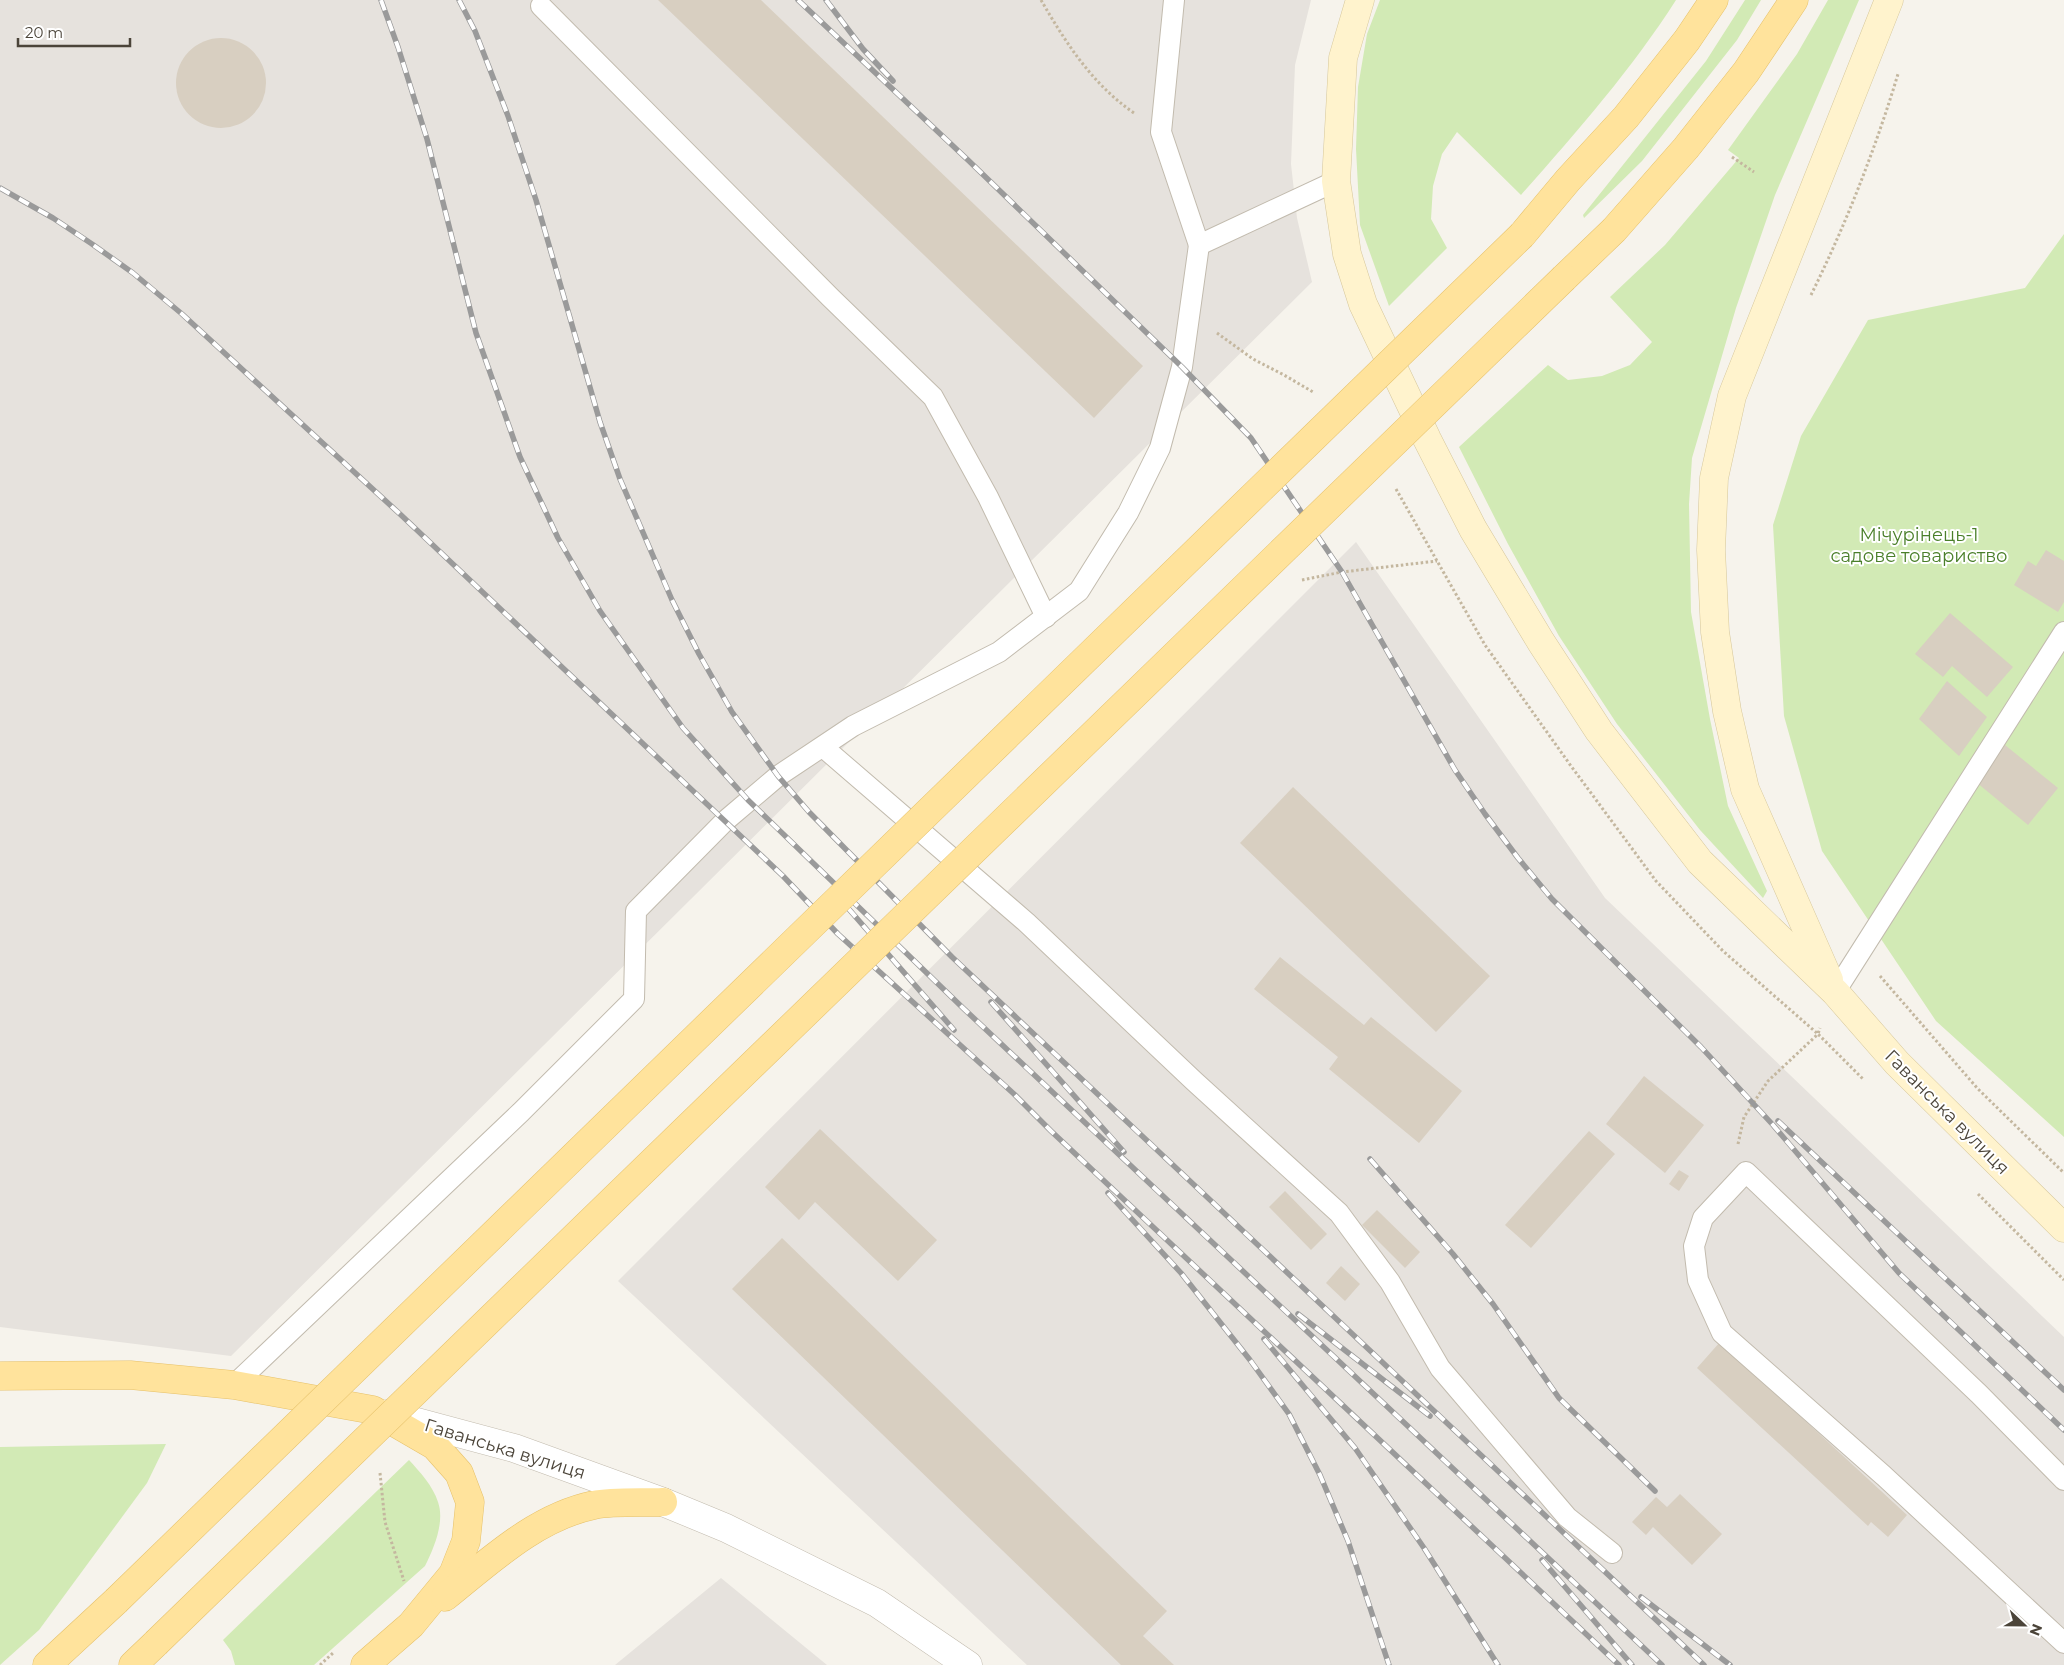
<svg xmlns="http://www.w3.org/2000/svg" width="2064" height="1665" viewBox="0 0 2064 1665" font-family="Montserrat,sans-serif">
	<style>
		.industrial { fill: #e6e2dd }
		.green { fill: #d2eab5 }
		.building { fill: #d8cfc1 }
		.lines { fill: none; stroke-linecap: round; stroke-linejoin: round }
		.lane-casing { stroke: #c2bbae; stroke-width: 22 }
		.street-casing { stroke: #c2bbae; stroke-width: 29 }
		.secondary-casing { stroke: #d6c79b; stroke-width: 29 }
		.primary-casing { stroke: #e6c16a; stroke-width: 29 }
		.path { stroke: #c4b79f; stroke-width: 3; stroke-dasharray: 2.5 2.5; stroke-linecap: butt }
		.lane { stroke: #fff; stroke-width: 20 }
		.street { stroke: #fff; stroke-width: 28 }
		.secondary { stroke: #fff3cd; stroke-width: 28 }
		.primary { stroke: #ffe39c; stroke-width: 28 }
		.rail-casing { stroke: #9a9a9a; stroke-width: 5.5 }
		.rail { stroke: #fff; stroke-width: 4; stroke-dasharray: 11; stroke-linecap: butt }
		.primary-bridge-casing { stroke: #e6c16a; stroke-width: 29; stroke-linecap: butt }
		.primary-bridge { stroke: #ffe39c; stroke-width: 28 }
		.labels { text-anchor: middle; stroke-width: 4; stroke-linejoin: round; paint-order: stroke }
		.park-label { font-size: 18px; fill: #4a7f2a; stroke: #fff }
		.street-label { font-size: 18px; fill: #4b4439; stroke: #fff }
	</style>
	<rect width="100%" height="100%" fill="#f6f3ec"/>
	<g class="industrial">
		<polygon points="0,0 1311,0 1295,65 1291,164 1297,218 1312,282 231,1356 0,1327"/>
		<polygon points="1356,542 1605,898 2064,1337 2064,1665 1027,1665 618,1281"/>
		<polygon points="721,1578 827,1665 615,1665"/>
	</g>
	<g class="green">
		<path d="M 1380,0 L 1676,0 C 1632,69 1576,133 1521,195 L 1457,132 L 1442,154 L 1433,186 L 1431,219 L 1447,248 L 1389,306 L 1360,225 L 1356,149 L 1358,87 L 1367,34 Z"/>
		<polygon points="1745,0 1761,0 1737,40 1642,161 1584,218 1583,215 1706,61"/>
		<polygon points="1828,0 1859,0 1775,195 1736,308 1692,458 1689,504 1691,612 1710,719 1728,806 1767,891 1763,898 1700,830 1617,724 1559,636 1508,544 1459,447 1548,365 1568,380 1602,376 1630,365 1652,342 1610,297 1665,245 1739,158 1728,150 1797,54"/>
		<polygon points="2064,234 2064,1137 1936,1021 1822,851 1784,716 1773,525 1801,436 1868,320 2025,288"/>
		<polygon points="166,1444 147,1483 39,1630 0,1665 0,1447"/>
		<path d="M 409,1460 C 420,1472 433,1486 438,1502 C 445,1522 434,1548 425,1566 L 314,1665 L 235,1665 L 231,1651 L 223,1640 Z"/>
	</g>
	<g class="building">
		<polygon points="658,0 761,0 1143,366 1094,418"/>
		<circle cx="221" cy="83" r="45"/>
		<polygon points="2046,550 2064,561 2064,602 2058,612 2014,585 2028,561 2036,566"/>
		<polygon points="1950,613 2013,667 1987,697 1952,666 1943,677 1915,654"/>
		<polygon points="1947,681 1987,717 1959,756 1919,719"/>
		<polygon points="2005,745 2058,788 2028,825 1976,782"/>
		<polygon points="1293,787 1490,976 1436,1032 1240,843"/>
		<polygon points="1280,957 1364,1025 1371,1017 1462,1091 1419,1143 1329,1069 1338,1057 1254,989"/>
		<polygon points="1644,1076 1704,1125 1665,1173 1606,1124"/>
		<polygon points="820,1129 937,1240 898,1281 815,1202 799,1220 765,1187"/>
		<polygon points="1589,1131 1615,1154 1531,1248 1505,1225"/>
		<polygon points="1679,1170 1689,1176 1679,1191 1669,1184"/>
		<polygon points="1285,1191 1327,1234 1311,1250 1269,1207"/>
		<polygon points="1377,1210 1420,1252 1405,1268 1362,1225"/>
		<polygon points="782,1238 1167,1611 1143,1636 1174,1665 1121,1665 732,1289"/>
		<polygon points="1341,1266 1360,1284 1345,1301 1326,1283"/>
		<polygon points="1720,1342 1907,1515 1888,1537 1871,1522 1868,1526 1697,1368"/>
		<polygon points="1680,1494 1722,1534 1692,1565 1653,1527 1646,1535 1632,1522 1656,1497 1667,1507"/>
	</g>
	<g class="lines">
		<defs>
			<g id="lane">
				<polyline points="1174,0 1161,132 1199,245"/>
				<polyline points="541,6 830,297 933,397 988,497 1046,617"/>
				<polyline points="823,747 1026,922 1194,1081 1339,1213 1390,1282 1440,1368 1567,1517 1612,1553"/>
				<polyline points="1835,992 2064,632"/>
				<polyline points="234,1385 521,1112 634,999 636,911 725,821 778,776 853,726 999,652 1079,591 1128,513 1160,448 1182,367 1199,245 1336,181"/>
				<polyline points="2064,1480 1979,1394 1746,1172 1703,1218 1694,1246 1698,1280 1722,1333 1884,1476 2064,1643"/>
			</g>
			<polyline id="street" points="387,1414 514,1448 663,1502 726,1528 877,1603 968,1665"/>
			<g id="secondary">
				<polyline points="1360,0 1343,58 1336,181 1347,254 1363,304 1427,439 1473,529 1541,642 1599,731 1700,862 1835,992 1897,1063 2064,1228"/>
				<polyline points="1829,980 1745,789 1727,711 1715,632 1711,550 1714,478 1732,396 1889,0"/>
			</g>
			<g id="primary">
				<polyline points="1522,235 1568,180 1626,117 1687,40 1714,0"/>
				<polyline points="1564,278 1614,230 1686,148 1746,72 1794,0"/>
				<polyline points="0,1376 130,1375 234,1385 373,1410 435,1446 459,1473 470,1502 466,1541 453,1574 411,1625 365,1665"/>
				<path d="M 445,1597 C 490,1561 536,1517 594,1505 C 613,1501 643,1503 663,1502"/>
				<polyline points="47,1665 116,1601"/>
				<polyline points="133,1665 156,1643"/>
			</g>
		</defs>
		<use href="#lane" class="lane-casing"/>
		<use href="#street" class="street-casing"/>
		<use href="#secondary" class="secondary-casing"/>
		<use href="#primary" class="primary-casing"/>
		<g class="path">
			<path d="M 1041,0 C 1066,43 1092,84 1134,113"/>
			<polyline points="1732,157 1754,172"/>
			<path d="M 1811,295 C 1846,224 1875,150 1898,74"/>
			<polyline points="1217,333 1253,359 1284,375 1313,392"/>
			<polyline points="1396,489 1485,645 1571,766 1656,881 1723,951 1818,1034 1820,1028"/>
			<polyline points="1302,580 1342,572 1437,561"/>
			<polyline points="1880,976 1978,1089 2064,1173"/>
			<polyline points="1738,1144 1744,1117 1768,1081 1818,1034 1864,1080"/>
			<polyline points="1978,1194 2064,1280"/>
			<polyline points="380,1473 385,1522 404,1581"/>
			<polyline points="320,1665 333,1653"/>
		</g>
		<use href="#lane" class="lane"/>
		<use href="#street" class="street"/>
		<use href="#secondary" class="secondary"/>
		<use href="#primary" class="primary"/>
		<defs>
			<g id="rail">
				<polyline points="381,0 398,47 427,139 476,333 520,457 558,538 600,611 683,728 748,800 963,1008 1662,1665"/>
				<polyline points="459,0 475,31 508,116 536,200 600,422 620,479 672,600 699,654 732,712 778,776 809,812 952,957 1704,1665"/>
				<polyline points="798,0 969,161 1182,367 1251,438 1342,572 1455,770 1485,814 1518,858 1552,899 1701,1047 1773,1125 1899,1273 2064,1430"/>
				<polyline points="826,0 863,49 893,81"/>
				<polyline points="0,188 53,218 92,244 133,273 182,314 401,515 783,876 838,934 1014,1094 1051,1131 1619,1665"/>
				<polyline points="834,892 954,1030"/>
				<polyline points="991,1002 1124,1152"/>
				<polyline points="1778,1121 2064,1390"/>
				<polyline points="1370,1159 1453,1254 1493,1304 1559,1398 1655,1491"/>
				<polyline points="1108,1193 1181,1273 1250,1360 1289,1414 1320,1475 1348,1541 1389,1665"/>
				<polyline points="1298,1314 1430,1416"/>
				<polyline points="1264,1339 1355,1448 1424,1548 1498,1665"/>
				<polyline points="1542,1560 1632,1665"/>
				<polyline points="1641,1597 1730,1665"/>
			</g>
		</defs>
		<use href="#rail" class="rail-casing"/>
		<use href="#rail" class="rail"/>
		<defs>
			<g id="primary-bridge">
				<polyline points="116,1601 1522,235"/>
				<polyline points="156,1643 1564,278"/>
			</g>
		</defs>
		<use href="#primary-bridge" class="primary-bridge-casing"/>
		<use href="#primary-bridge" class="primary-bridge"/>
	</g>
	<g class="labels">
		<g class="park-label">
			<text x="1919" y="541">Мічурінець-1<tspan x="1919" dy="21">садове товариство</tspan></text>
		</g>
		<g class="street-label">
			<text transform="translate(1947 1112) rotate(45)" y="6">Гаванська вулиця</text>
			<text transform="translate(505 1449) rotate(17)" y="6">Гаванська вулиця</text>
		</g>
	</g>
	<g transform="translate(2024 1625) rotate(112)" stroke="#ffffff" stroke-width="4" paint-order="stroke">
	<path d="M0-4L9 19L0 12L-9 19Z" fill="#4b4439"/>
	<text y="-8" font-size="14" font-weight="bold" text-anchor="middle" fill="#4b4439">N</text>
	</g>
	<path d="M18 38v8h112v-8" fill="none" stroke="#4b4439" stroke-width="2.5"/>
	<text x="25" y="38" font-size="15" fill="#4b4439" stroke="#ffffff" stroke-width="4" paint-order="stroke">20 m</text>
</svg>
